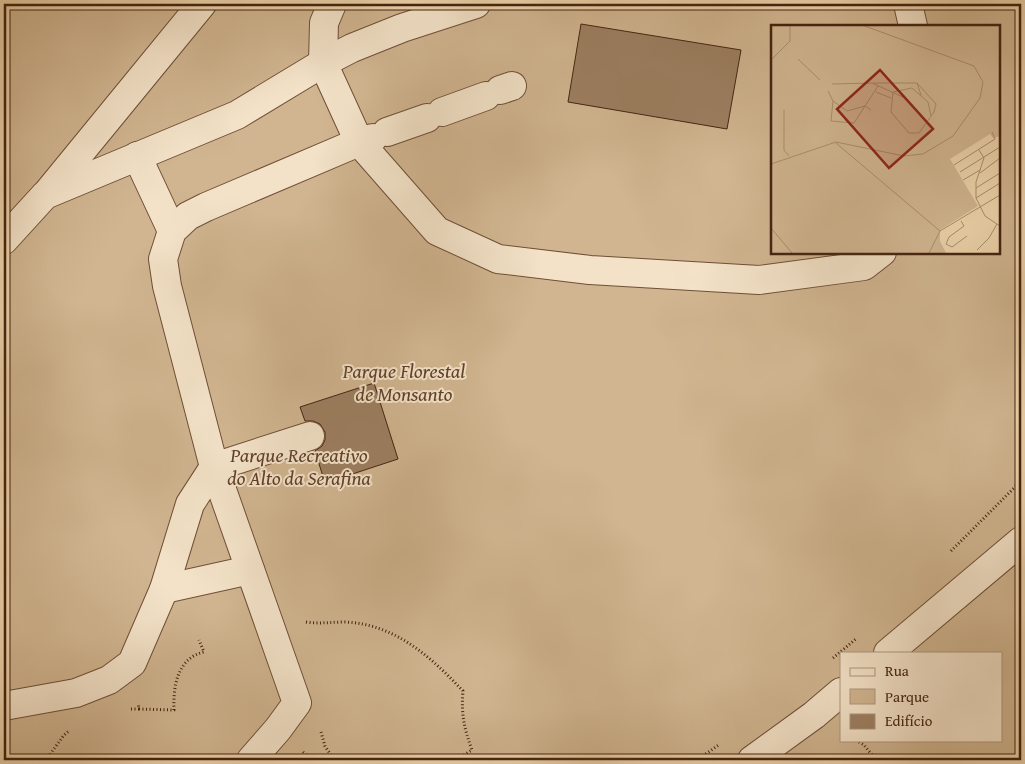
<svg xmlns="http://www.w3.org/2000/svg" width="1025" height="764" viewBox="0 0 1025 764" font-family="'Gentium Book Plus',serif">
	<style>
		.green { fill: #d0b590; stroke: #8a6c50; fill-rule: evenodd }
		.building { fill: #9c7f61; stroke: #452311 }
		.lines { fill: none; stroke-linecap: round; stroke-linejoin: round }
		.minor-casing { stroke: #6f4f37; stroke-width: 30 }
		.path { stroke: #452311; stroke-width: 3; stroke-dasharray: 1 2.5; stroke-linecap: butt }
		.minor { stroke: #f3e2c8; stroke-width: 28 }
		.labels { text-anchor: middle; stroke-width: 4; stroke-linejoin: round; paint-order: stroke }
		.park-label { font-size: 20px; font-style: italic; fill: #61402a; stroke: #f3e2c8 }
		.inset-road { fill: none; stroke: #a98d6d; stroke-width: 1 }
		.view { fill: #8f2418; fill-opacity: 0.15; stroke: #8f2418; stroke-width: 2.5 }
		.inset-edge { fill: none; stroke: #452311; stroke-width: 2.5 }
	</style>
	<rect width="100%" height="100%" fill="#ecd3aa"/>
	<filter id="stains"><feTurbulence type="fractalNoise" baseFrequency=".004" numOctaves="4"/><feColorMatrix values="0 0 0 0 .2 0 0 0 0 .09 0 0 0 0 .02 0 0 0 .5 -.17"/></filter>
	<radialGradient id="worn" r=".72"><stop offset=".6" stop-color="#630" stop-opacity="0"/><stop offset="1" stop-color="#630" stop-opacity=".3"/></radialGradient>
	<path class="green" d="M 4,4 L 1021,4 L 1021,760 L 4,760 ZM 772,26 L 999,26 L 999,252 L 772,252 ZM 841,653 L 1001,653 L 1001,740 L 841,740 Z"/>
	<g class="building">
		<polygon points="581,24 741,50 727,129 568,102"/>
		<polygon points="374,383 398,459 325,483 315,451 322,446 325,440 325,432 320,424 313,421 305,421 300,407"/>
	</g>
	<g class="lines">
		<defs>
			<g id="minor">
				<polyline points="332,4 324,23 323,63 359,142 437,231 498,259 590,270 759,280 864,266 882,252"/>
				<polyline points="908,4 913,26"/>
				<polyline points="500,90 512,86"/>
				<polyline points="442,112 486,96"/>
				<polyline points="387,132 427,118"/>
				<polyline points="137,156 172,231"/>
				<polyline points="48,192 202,4"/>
				<polyline points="4,240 45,195 237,115 323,63 352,48 402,28 476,4"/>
				<polyline points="164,589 250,570"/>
				<polyline points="888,653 1021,541"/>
				<polyline points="4,706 76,693 109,680 132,663 164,589 190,504 214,467 310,436"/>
				<polyline points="251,760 278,729 297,703 214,467 167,286 163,259 172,231 188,216 206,207 359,142 373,138"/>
				<polyline points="752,760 814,715 841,692"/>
			</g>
		</defs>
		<use href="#minor" class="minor-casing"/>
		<g class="path">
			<polyline points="951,551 1021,481"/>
			<path d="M 306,622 C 320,624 331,622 345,622 C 395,624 431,657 463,691 C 461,714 464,728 472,750 L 456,760"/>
			<polyline points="833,658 857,638"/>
			<polyline points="131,709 139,709 138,703"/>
			<path d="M 139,709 L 174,710 C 173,687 177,658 204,652 L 199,640"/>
			<polyline points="321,732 325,746 334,760"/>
			<polyline points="856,740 864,745 876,760"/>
			<polyline points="303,752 312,760"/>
			<polyline points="46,760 64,735 69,731"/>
			<polyline points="697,760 720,744"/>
		</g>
		<use href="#minor" class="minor"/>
	</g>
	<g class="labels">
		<g class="park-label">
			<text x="404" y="378">Parque Florestal<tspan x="404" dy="23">de Monsanto</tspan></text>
			<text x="299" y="462">Parque Recreativo<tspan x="299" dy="23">do Alto da Serafina</tspan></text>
		</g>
	</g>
	<g transform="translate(771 25)">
		<rect width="229" height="229" fill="#ecd3aa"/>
		<path d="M 0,0 L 229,0 L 229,111 L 222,113 L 219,109 L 179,134 L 207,181 L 169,205 L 169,216 L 175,228 L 0,228 Z" fill="#d0b590"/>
		<path class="inset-road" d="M 27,34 L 49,55M 0,35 L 19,16 L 19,0M 102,58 L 146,58M 61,59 L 101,58 L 134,73M 57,66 L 62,76 L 60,96 L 83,98 L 107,61M 105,67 L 120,73M 150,70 L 146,58 L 165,79 L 163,87 L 148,108 L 138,108 L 120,87 L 122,67 L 141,63 L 157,77 L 160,91M 62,76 L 76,86 L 94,81 L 100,85M 13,85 L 13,125 L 18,131M 65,118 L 169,206M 208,125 L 213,133 L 205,157 L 205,173 L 214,191 L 229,201M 0,139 L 65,117 L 133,131 L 152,129 L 182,111 L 209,73 L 212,57 L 203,41 L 91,0M 183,140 L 224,114 L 221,107M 189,147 L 229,122M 209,148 L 229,133M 192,155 L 209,145M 205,163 L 229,148M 205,173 L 229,158M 190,196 L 193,201 L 178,212 L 175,219 L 181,222 L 196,211M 0,203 L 21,228M 169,206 L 229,170M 206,225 L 218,213 L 226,199M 158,228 L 169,206"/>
		<path class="view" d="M 109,45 L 162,104 L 118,143 L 66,84 Z"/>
		<rect width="229" height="229" class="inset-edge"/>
	</g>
	<rect width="1025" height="764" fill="none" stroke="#ecd3aa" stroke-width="20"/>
	<rect x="5" y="5" width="1015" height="754" fill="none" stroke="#452311" stroke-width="2.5"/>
	<rect x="10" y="10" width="1005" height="744" fill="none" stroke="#452311"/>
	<rect x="840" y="652" width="162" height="90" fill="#f3e2c8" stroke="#ad967f"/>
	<rect x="850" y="668" width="25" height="8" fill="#f3e2c8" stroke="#ad967f"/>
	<text x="885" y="676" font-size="15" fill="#452311">Rua</text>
	<rect x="850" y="689" width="25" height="15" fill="#d0b590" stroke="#ad967f"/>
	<text x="885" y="702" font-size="15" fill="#452311">Parque</text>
	<rect x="850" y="714" width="25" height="15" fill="#9c7f61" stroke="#ad967f"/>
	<text x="885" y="726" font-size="15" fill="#452311">Edifício</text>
	<rect width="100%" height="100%" filter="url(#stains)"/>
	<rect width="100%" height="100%" fill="url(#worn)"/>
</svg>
